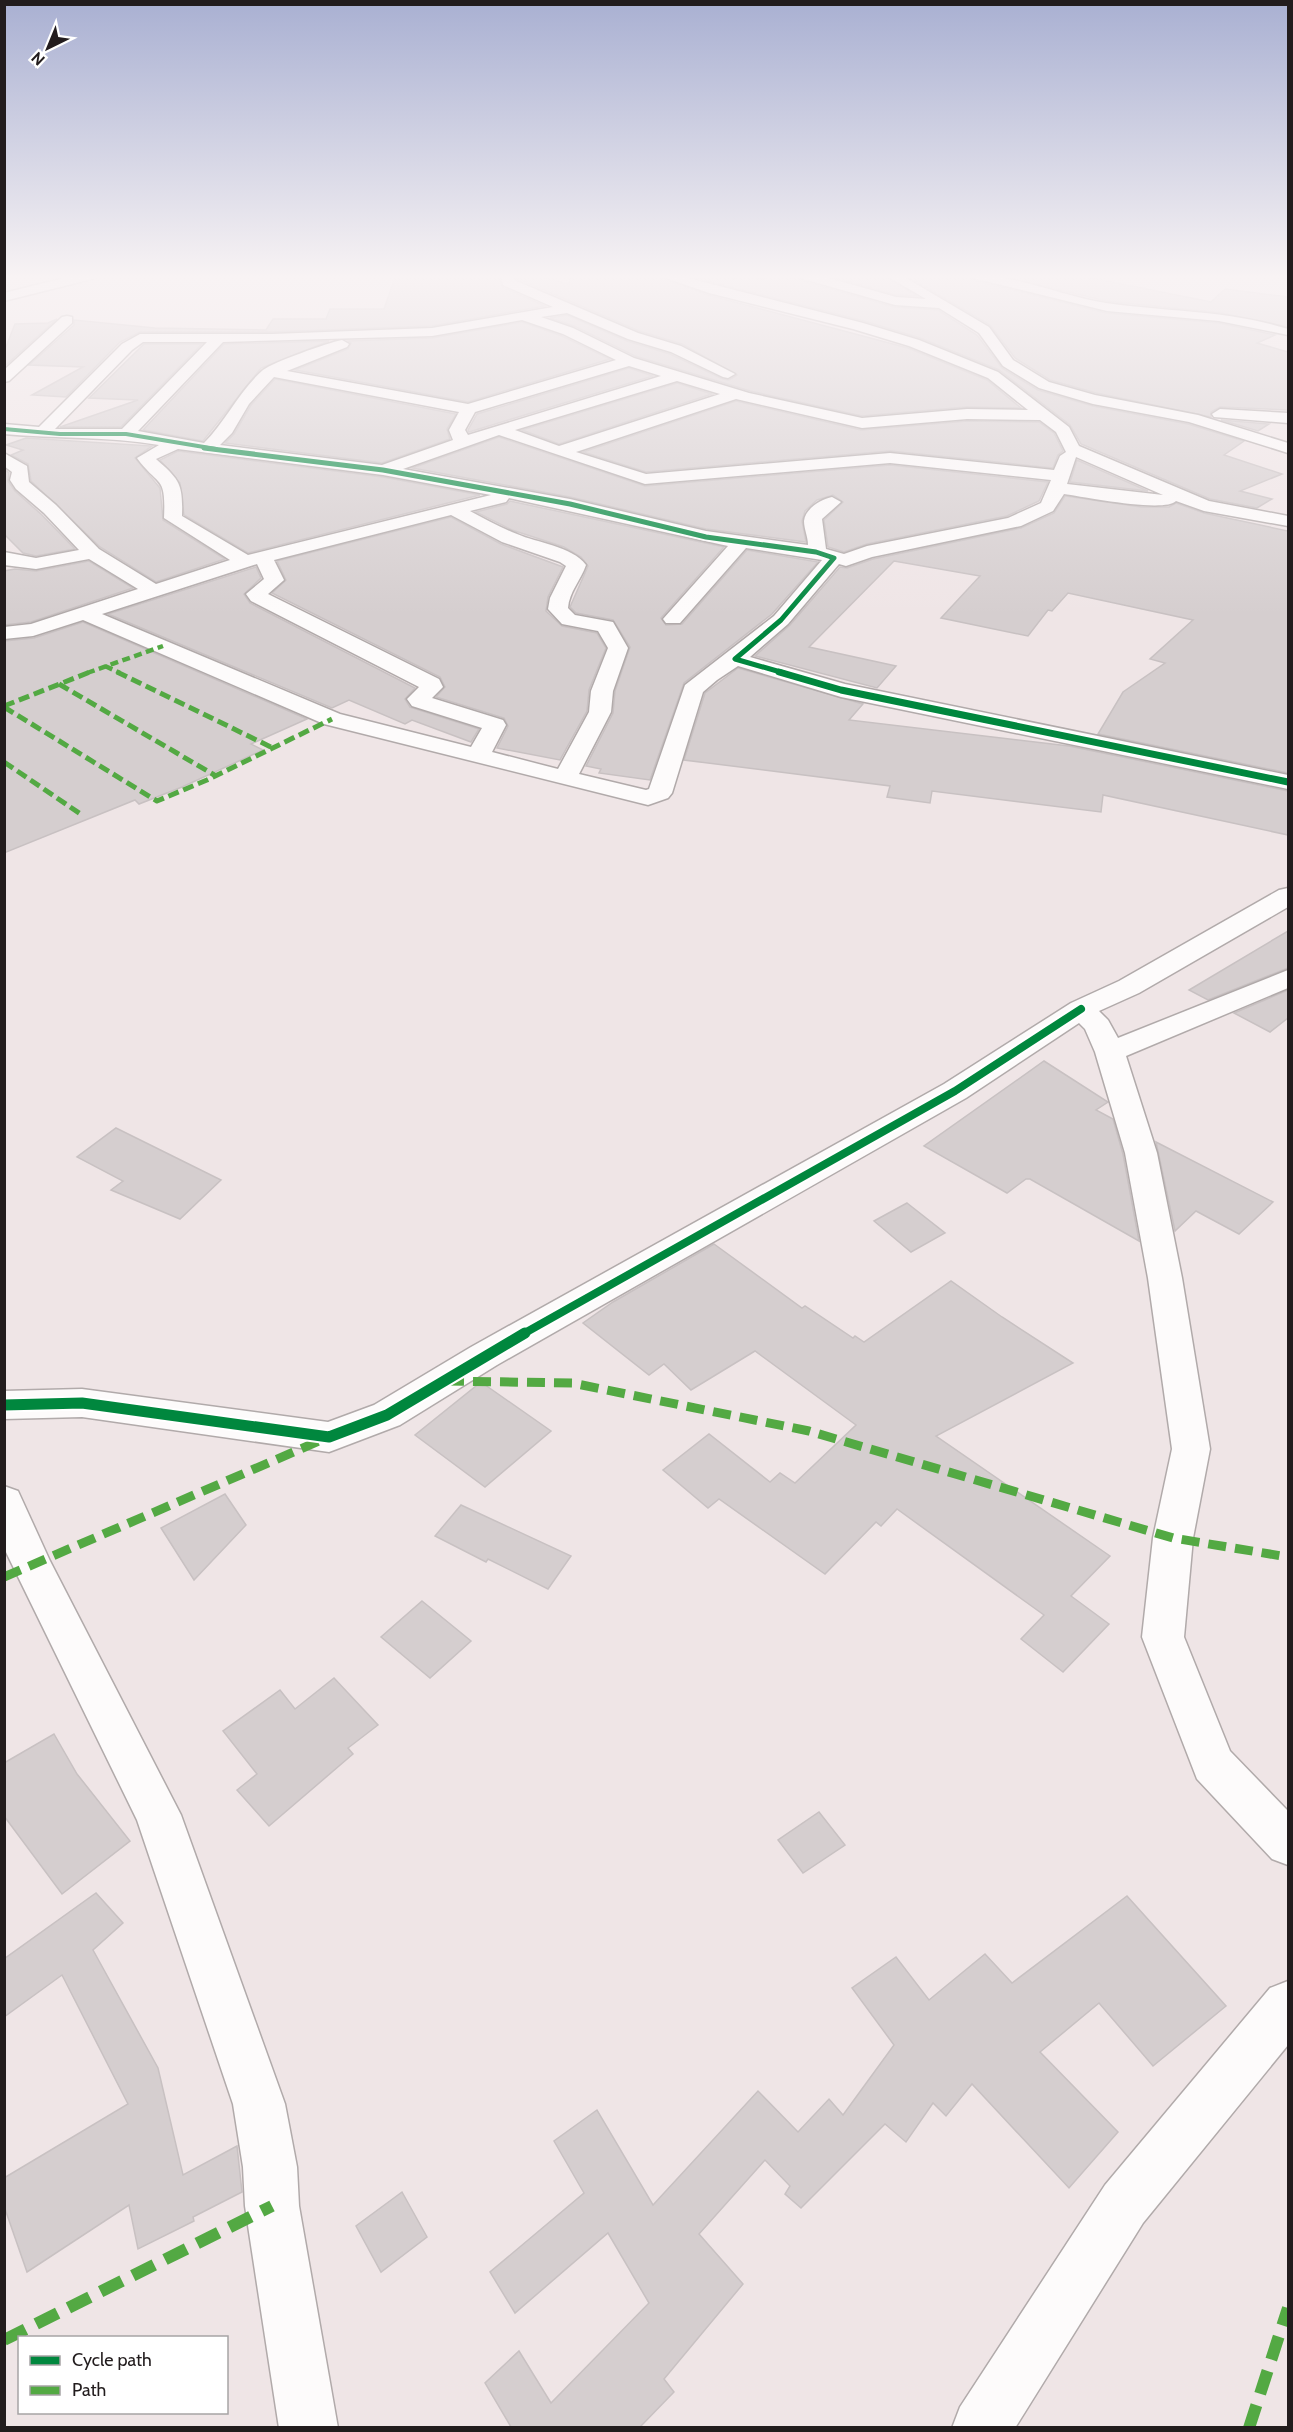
<svg xmlns="http://www.w3.org/2000/svg" width="1293" height="2432" viewBox="0 0 1293 2432" font-family="Cabin,sans-serif">
	<style>
		.building { fill: #d5cecf; stroke: #c8c1c2; stroke-width: 1.5 }
		.lines { fill: none; stroke-linecap: round; stroke-linejoin: round }
		.minor-casing { stroke: #b1aaaa; stroke-width: 3 }
		.minor { fill: #fdfbfb; fill-rule: evenodd }
		.quiet-far3 { stroke: #53a943; stroke-width: 4.5; stroke-dasharray: 8 4.5; stroke-linecap: butt }
		.quiet-far2 { stroke: #53a943; stroke-width: 5; stroke-dasharray: 11 5; stroke-linecap: butt }
		.quiet-far1 { stroke: #53a943; stroke-width: 9; stroke-dasharray: 18 9; stroke-linecap: butt }
		.quiet { stroke: #53a943; stroke-width: 12; stroke-dasharray: 24 12; stroke-linecap: butt }
		.cycleway-far4-casing { stroke: #fff; stroke-width: 5 }
		.cycleway-far3-casing { stroke: #fff; stroke-width: 8 }
		.cycleway-far2-casing { stroke: #fff; stroke-width: 10 }
		.cycleway-far1-casing { stroke: #fff; stroke-width: 12 }
		.cycleway-casing { stroke: #fff; stroke-width: 15 }
		.cycleway-far4 { stroke: #00873e; stroke-width: 4 }
		.cycleway-far3 { stroke: #00873e; stroke-width: 5 }
		.cycleway-far2 { stroke: #00873e; stroke-width: 7 }
		.cycleway-far1 { stroke: #00873e; stroke-width: 8 }
		.cycleway { stroke: #00873e; stroke-width: 11 }
	</style>
	<rect width="100%" height="100%" fill="#efe5e6"/>
	<g class="building">
		<polygon points="396,275 499,275 502,287 545,306 432,326 272,332 140,332 120,342 66,397 32,395 83,367 29,365 74,325 74,320 155,328 266,330 273,319 326,319 330,309 384,309"/>
		<polygon points="515,275 534,275 569,284 571,275 655,275 708,295 908,348 987,380 1021,408 967,407 862,416 750,391 635,356 574,326 550,318 567,315 627,341 670,354 723,379 729,380 737,375 682,344 639,331 516,278"/>
		<polygon points="684,275 724,275 735,278 746,275 761,279 782,275 894,307 938,310 977,335 1002,368 1038,390 1093,406 1188,424 1244,441 1224,455 1282,474 1240,491 1272,499 1257,508 1210,499 1081,444 1070,425 999,370 920,338 864,321"/>
		<polygon points="838,275 883,275 917,296 896,295 833,277"/>
		<polygon points="905,275 970,275 972,280 1106,313 1219,323 1275,335 1257,343 1288,352 1288,410 1220,407 1211,412 1211,417 1096,393 1050,380 1015,358 990,325"/>
		<polygon points="997,275 1077,275 1211,302 1225,289 1288,297 1288,327 1221,313 1106,301"/>
		<polygon points="57,319 6,365 4,365 4,352 15,324 48,323"/>
		<polygon points="522,322 562,336 610,359 468,402 295,370 348,349 351,343 348,341 432,338"/>
		<polygon points="329,341 261,368 203,441 143,430 224,344"/>
		<polygon points="144,344 202,344 121,427 60,427 138,400 89,398"/>
		<polygon points="629,368 653,376 469,432 468,430 477,414"/>
		<polygon points="275,379 456,414 447,429 450,439 382,463 225,443 234,434 251,405"/>
		<polygon points="677,383 712,394 559,444 522,430"/>
		<polygon points="736,401 861,430 967,421 1039,422 1054,433 1063,451 1058,455 1053,468 890,451 646,472 583,452"/>
		<polygon points="1221,420 1269,424 1258,431"/>
		<polygon points="499,437 645,486 890,465 1048,482 1039,501 1007,516 867,544 844,552 828,547 824,520 843,502 833,495 817,500 805,511 802,521 806,542 706,529 570,497 412,468"/>
		<polygon points="26,438 152,446 135,458 160,488 163,520 225,559 156,582 100,547 31,481 28,464 11,455 23,450 6,445"/>
		<polygon points="178,451 383,477 480,495 248,553 184,515 180,483 160,460"/>
		<polygon points="1077,460 1148,491 1070,482"/>
		<polygon points="4,469 9,473 8,481 15,491 42,515 75,549 36,556 23,553 4,534"/>
		<polygon points="1065,496 1141,507 1169,507 1176,503 1204,513 1288,531 1288,773 1098,734 1123,692 1165,663 1150,659 1193,620 1068,593 1052,611 1048,610 1028,636 941,618 980,576 894,561 809,647 896,666 877,688 755,656 790,625 840,567 847,568 873,559 1021,528 1054,513"/>
		<polygon points="510,501 724,547 661,618 666,625 682,624 747,550 818,562 772,614 684,683 650,780 599,773 601,769 586,766 613,713 615,691 630,647 613,620 576,613 570,607 588,566 581,557 564,547 512,530 476,512 507,504"/>
		<polygon points="451,517 501,544 563,567 548,597 546,611 562,626 597,633 606,648 589,690 587,711 560,760 497,748 508,726 504,718 436,697 445,687 440,677 272,593 286,580 277,561"/>
		<polygon points="89,561 133,588 31,622 4,625 4,571 15,569 36,571"/>
		<polygon points="256,567 261,578 244,594 250,603 415,688 405,699 410,707 479,729 471,742 412,720 405,724 349,700 332,708 108,614"/>
		<polygon points="83,622 307,719 251,744 263,750 182,787 139,804 135,800 4,853 4,641 34,638"/>
		<polygon points="738,668 863,704 849,720 1069,746 1288,791 1288,835 1103,795 1101,812 932,791 930,803 887,797 890,786 684,760 705,693"/>
		<polygon points="1288,931 1288,968 1208,1000 1189,990"/>
		<polygon points="1288,990 1288,1018 1270,1032 1234,1013"/>
		<polygon points="1044,1061 1108,1102 1096,1110 1113,1119 1123,1154 1139,1241 1030,1179 1026,1179 1007,1193 924,1146"/>
		<polygon points="116,1128 221,1180 180,1219 111,1190 123,1181 77,1157"/>
		<polygon points="1156,1142 1273,1202 1239,1234 1196,1211 1175,1231"/>
		<polygon points="907,1203 945,1233 911,1252 874,1221"/>
		<polygon points="714,1244 802,1308 805,1306 853,1338 855,1336 864,1342 951,1281 1002,1317 1073,1363 936,1436 1110,1556 1071,1596 1109,1624 1063,1672 1021,1639 1044,1615 897,1509 881,1526 876,1522 825,1574 719,1499 708,1508 663,1470 709,1434 770,1482 780,1473 795,1483 856,1425 755,1351 691,1390 664,1364 649,1375 583,1323 613,1302"/>
		<polygon points="481,1382 551,1431 485,1487 415,1435"/>
		<polygon points="225,1494 246,1525 194,1580 161,1528"/>
		<polygon points="461,1505 571,1556 548,1589 488,1559 486,1562 435,1536"/>
		<polygon points="422,1601 471,1641 430,1678 381,1637"/>
		<polygon points="334,1678 378,1725 348,1748 353,1754 269,1826 237,1790 257,1774 223,1731 280,1690 295,1709"/>
		<polygon points="54,1734 77,1774 130,1841 62,1894 4,1816 4,1763"/>
		<polygon points="819,1812 845,1845 803,1873 778,1840"/>
		<polygon points="96,1893 123,1923 93,1950 158,2068 183,2175 237,2146 242,2192 193,2217 194,2221 138,2249 129,2205 27,2272 4,2206 4,2178 128,2104 62,1975 4,2017 4,1959"/>
		<polygon points="1127,1896 1226,2006 1153,2066 1099,2003 1040,2052 1118,2132 1069,2188 972,2084 946,2116 933,2103 906,2142 885,2124 801,2208 785,2194 790,2186 765,2160 699,2234 743,2284 664,2379 674,2392 640,2427 511,2427 485,2383 519,2351 551,2403 649,2303 608,2233 515,2313 490,2272 584,2193 554,2141 597,2110 653,2205 758,2091 798,2132 829,2099 843,2115 894,2045 852,1988 896,1957 929,2000 985,1954 1012,1983"/>
		<polygon points="402,2192 427,2237 381,2272 356,2226"/>
	</g>
	<g class="lines">
		<defs>
			<g id="minor">
				<polygon points="76,275 97,275 96,278 4,301 4,293"/>
				<path d="M 501,275 L 513,275 L 514,280 L 638,333 L 681,346 L 735,374 L 728,378 L 723,377 L 671,352 L 628,339 L 567,313 L 541,317 L 573,328 L 634,358 L 749,393 L 862,418 L 967,409 L 1028,410 L 988,378 L 909,346 L 853,329 L 709,293 L 657,275 L 676,275 L 863,323 L 919,340 L 998,372 L 1069,427 L 1079,446 L 1209,501 L 1288,516 L 1288,526 L 1204,511 L 1176,501 C 1165,513 1084,497 1064,494 L 1053,511 L 1021,526 L 872,557 L 846,566 L 839,564 L 788,624 L 750,657 L 845,684 L 1288,775 L 1288,789 L 841,697 L 738,666 L 717,680 L 703,692 L 672,793 L 668,798 L 648,805 L 324,724 L 83,620 L 33,636 L 4,639 L 4,627 L 31,624 L 138,589 L 89,559 L 36,569 L 4,565 L 4,552 L 36,558 L 79,550 L 44,513 L 16,489 L 10,480 L 12,472 L 4,466 L 4,453 L 27,466 L 29,482 L 56,505 L 99,549 L 156,584 L 230,560 L 164,518 C 166,474 159,488 137,458 L 159,445 C 108,436 56,439 4,434 L 4,424 L 39,427 L 122,344 L 140,334 L 272,334 L 432,328 L 553,307 L 503,285 ZM 522,320 L 563,334 L 616,360 L 468,404 L 287,371 L 347,347 L 349,344 L 342,340 C 327,343 274,362 263,370 C 239,391 226,421 204,443 L 138,431 L 223,342 L 432,336 ZM 143,342 L 207,342 L 122,429 L 55,429 L 132,350 ZM 629,366 L 661,376 L 468,435 L 465,430 L 475,412 ZM 274,377 L 459,412 L 449,430 L 453,440 L 382,465 L 220,445 L 232,433 L 249,404 ZM 677,381 L 720,394 L 559,446 L 515,430 ZM 736,399 L 862,428 L 967,419 L 1040,420 L 1056,432 L 1066,452 L 1060,456 L 1054,470 L 890,453 L 646,474 L 576,452 ZM 499,435 L 645,484 L 890,463 L 1051,480 L 1041,503 L 1008,518 L 867,546 L 844,554 L 826,549 L 822,519 L 841,502 L 832,497 C 821,499 805,509 804,521 C 804,529 808,537 808,545 L 706,531 L 570,499 L 403,469 ZM 178,449 L 383,475 L 491,495 L 248,555 L 182,516 C 183,484 180,480 156,459 ZM 1076,457 L 1163,495 L 1067,484 ZM 509,498 L 728,546 L 663,619 L 666,623 L 680,623 L 746,548 L 822,560 L 774,616 L 685,685 L 649,789 L 646,790 L 579,774 L 611,712 L 613,691 L 628,648 L 613,622 L 575,615 L 568,608 C 569,592 581,580 586,565 C 572,546 537,543 517,534 C 501,528 485,519 470,511 L 506,502 ZM 451,515 L 502,542 L 560,562 L 566,566 L 550,598 L 548,609 L 562,624 L 598,631 L 608,648 L 591,691 L 589,712 L 558,769 L 492,752 L 506,725 L 503,720 L 432,698 L 443,687 L 439,679 L 268,594 L 284,580 L 274,560 ZM 257,564 L 264,579 L 246,594 L 251,601 L 419,687 L 407,699 L 412,706 L 482,728 L 471,747 L 340,714 L 102,614 Z"/>
				<polygon points="799,275 818,275 896,297 926,299 885,275 901,275 989,327 1013,360 1049,382 1095,395 1198,415 1288,443 1288,453 1189,422 1093,404 1039,388 1003,366 979,333 939,308 895,305 800,278"/>
				<path d="M 972,275 C 1018,275 1061,296 1106,303 C 1168,312 1228,310 1288,329 L 1288,335 L 1219,321 L 1107,311 L 973,278 Z"/>
				<polygon points="67,316 72,317 72,323 9,381 4,382 4,370 62,317"/>
				<polygon points="1220,409 1288,413 1288,423 1214,417 1212,414"/>
				<polygon points="1288,888 1288,907 1139,993 1099,1011 1108,1020 1118,1038 1288,970 1288,988 1126,1056 1157,1153 1182,1278 1210,1449 1193,1538 1184,1637 1230,1751 1288,1811 1288,1865 1272,1859 1197,1779 1142,1637 1153,1538 1172,1449 1148,1278 1125,1153 1095,1052 1085,1029 1079,1023 966,1098 497,1365 400,1425 329,1452 82,1417 4,1419 4,1391 82,1389 328,1422 374,1405 471,1347 944,1084 1071,1003 1119,981 1279,890"/>
				<polygon points="4,1486 18,1491 50,1561 181,1815 285,2104 297,2167 299,2206 338,2428 279,2428 245,2206 243,2167 233,2104 137,1820 4,1548"/>
				<polygon points="1288,1981 1288,2045 1143,2223 1015,2428 952,2428 960,2407 1105,2185 1270,1988"/>
			</g>
		</defs>
		<use href="#minor" class="minor-casing"/>
		<use href="#minor" class="minor"/>
		<g class="quiet-far3">
			<polyline points="105,666 120,673"/>
			<polyline points="87,673 163,646"/>
		</g>
		<g class="quiet-far2">
			<polyline points="117,672 273,748"/>
			<polyline points="59,684 216,776"/>
			<polyline points="4,706 90,672"/>
			<polyline points="4,707 157,801 207,780 332,719"/>
			<polyline points="4,762 82,815"/>
		</g>
		<g class="quiet-far1">
			<polyline points="446,1381 572,1383 809,1431 1173,1538 1288,1557"/>
			<polyline points="4,1577 326,1438"/>
		</g>
		<g class="quiet">
			<polyline points="4,2340 272,2206"/>
			<polyline points="1249,2428 1288,2308"/>
		</g>
		<defs>
			<polyline id="cycleway-far4" points="4,429 60,434 126,434 216,449"/>
			<polyline id="cycleway-far3" points="204,448 383,470 570,504 706,537 816,552 834,558 781,620 735,659 784,673"/>
			<polyline id="cycleway-far2" points="779,672 841,690 1288,782"/>
			<polyline id="cycleway-far1" points="523,1334 955,1091 1081,1009"/>
			<polyline id="cycleway" points="4,1405 82,1403 329,1437 387,1415 525,1333"/>
		</defs>
		<use href="#cycleway-far4" class="cycleway-far4-casing"/>
		<use href="#cycleway-far3" class="cycleway-far3-casing"/>
		<use href="#cycleway-far2" class="cycleway-far2-casing"/>
		<use href="#cycleway-far1" class="cycleway-far1-casing"/>
		<use href="#cycleway" class="cycleway-casing"/>
		<use href="#cycleway-far4" class="cycleway-far4"/>
		<use href="#cycleway-far3" class="cycleway-far3"/>
		<use href="#cycleway-far2" class="cycleway-far2"/>
		<use href="#cycleway-far1" class="cycleway-far1"/>
		<use href="#cycleway" class="cycleway"/>
	</g>
	<linearGradient id="sky" x2="0" y2="1"><stop stop-color="#a9b0d2"/><stop offset="0.45" stop-color="#f8f3f4"/><stop offset="1" stop-color="#f8f3f4" stop-opacity="0"/></linearGradient>
	<rect width="1293" height="615" fill="url(#sky)"/>
	<rect width="1293" height="2432" fill="none" stroke="#221c1d" stroke-width="12"/>
	<rect x="18" y="2336" width="210" height="78" fill="#ffffff" stroke="#a7a4a5" stroke-width="1.5"/>
	<rect x="30" y="2356" width="30" height="9" fill="#00873e" stroke="#a7a4a5" stroke-width="1.5"/>
	<text x="72" y="2366" font-size="18" fill="#221c1d">Cycle path</text>
	<rect x="30" y="2386" width="30" height="9" fill="#53a943" stroke="#a7a4a5" stroke-width="1.5"/>
	<text x="72" y="2396" font-size="18" fill="#221c1d">Path</text>
	<g transform="translate(48 48) rotate(223)" stroke="#ffffff" stroke-width="4.5" paint-order="stroke">
	<path d="M0-4.5L10 22L0 15L-10 22Z" fill="#221c1d"/>
	<text y="-9" font-size="16" font-weight="bold" text-anchor="middle" fill="#221c1d">N</text>
	</g>
</svg>
